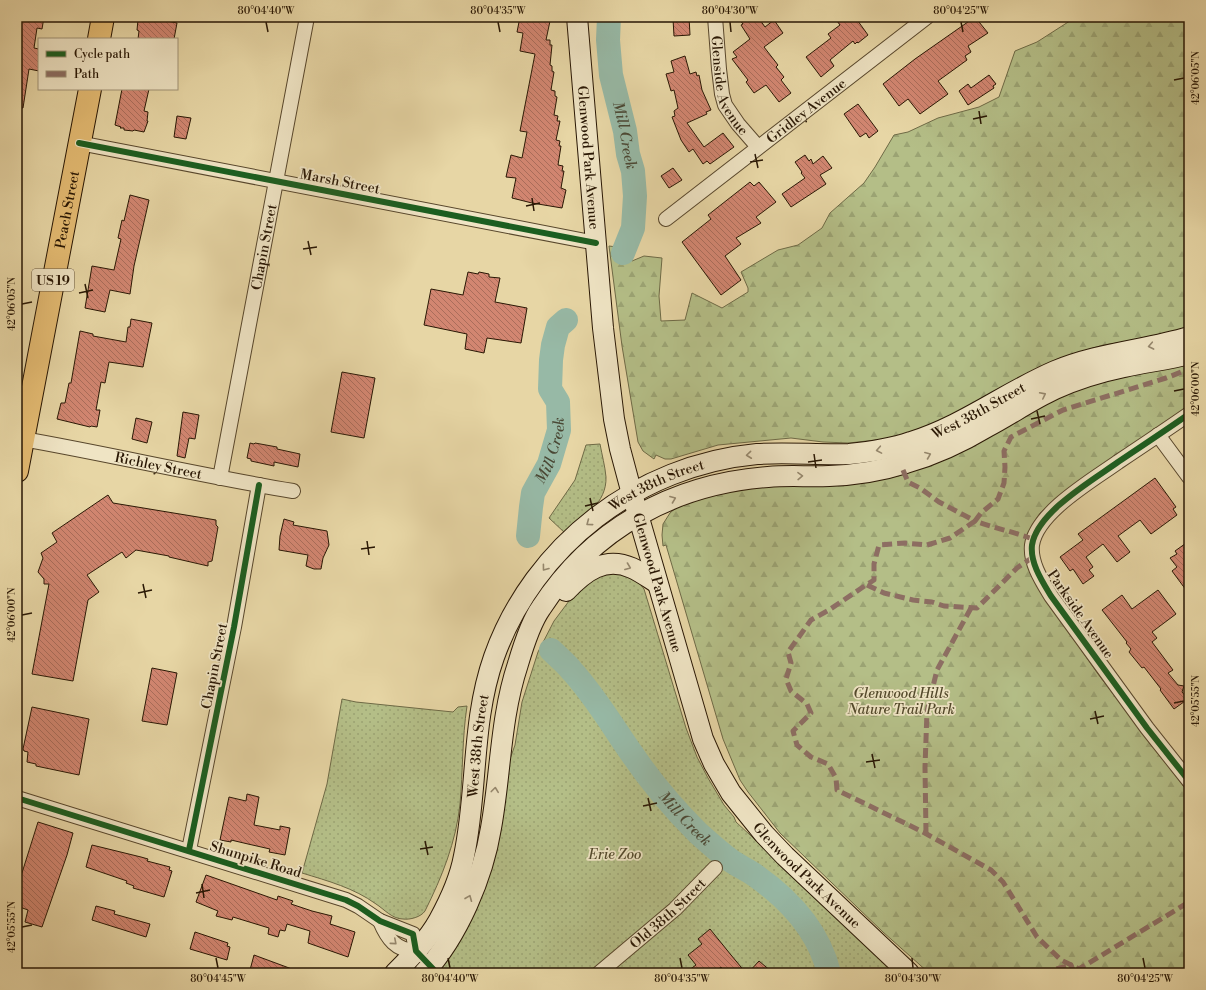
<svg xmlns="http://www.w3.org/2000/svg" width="1206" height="990" viewBox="0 0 1206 990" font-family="'Libre Bodoni',serif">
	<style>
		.grass { fill: url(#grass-dots); stroke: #6e6a46 }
		.forest { fill: url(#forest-firs); stroke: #6e6a46 }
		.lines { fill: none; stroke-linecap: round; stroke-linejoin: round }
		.river { stroke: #97b9a6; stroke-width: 24 }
		.building { fill: url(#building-back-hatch); stroke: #291704 }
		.street-casing { stroke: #58472c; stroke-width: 16 }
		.secondary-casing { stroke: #291704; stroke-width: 22 }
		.primary-casing { stroke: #291704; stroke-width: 24 }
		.street { stroke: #efe4c4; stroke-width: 14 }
		.secondary { stroke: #efe4c4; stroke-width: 20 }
		.primary { stroke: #e4bb72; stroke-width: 22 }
		.quiet { stroke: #8d6e63; stroke-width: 5; stroke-dasharray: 10 5; stroke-linecap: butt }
		.cycleway-casing { stroke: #efe4c4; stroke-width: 8 }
		.cycleway { stroke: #1b5e20; stroke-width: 6 }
		.oneway { stroke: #96886e }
		.ticks { fill: none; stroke: #291704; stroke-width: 1.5 }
		.labels { text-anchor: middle; stroke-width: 3.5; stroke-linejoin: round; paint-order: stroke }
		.shield { fill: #efe4c4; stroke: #64543e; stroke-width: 1 }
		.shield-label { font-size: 13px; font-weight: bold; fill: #291704 }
		.street-label { font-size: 14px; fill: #291704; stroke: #efe4c4 }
		.park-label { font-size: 14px; font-style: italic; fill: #53492b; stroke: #efe4c4 }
		.water-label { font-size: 15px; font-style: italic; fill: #4a4835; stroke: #efe4c4 }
		.neatline { fill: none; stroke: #291704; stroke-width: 1.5 }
		.ticks-label { font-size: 10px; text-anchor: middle; fill: #291704 }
	</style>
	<defs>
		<pattern id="grass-dots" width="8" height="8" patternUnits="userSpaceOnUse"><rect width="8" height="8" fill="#b4be87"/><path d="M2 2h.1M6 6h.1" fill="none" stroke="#9ba373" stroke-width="1.8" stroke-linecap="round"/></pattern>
		<pattern id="forest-firs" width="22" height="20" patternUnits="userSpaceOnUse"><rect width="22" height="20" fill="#b4be87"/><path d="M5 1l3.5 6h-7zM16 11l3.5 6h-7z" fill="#9ba373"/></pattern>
		<pattern id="building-back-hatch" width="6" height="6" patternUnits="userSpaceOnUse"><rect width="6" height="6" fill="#d28671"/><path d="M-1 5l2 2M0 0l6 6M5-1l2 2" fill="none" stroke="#aa6d5b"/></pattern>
	</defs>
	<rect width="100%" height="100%" fill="#e7d6a5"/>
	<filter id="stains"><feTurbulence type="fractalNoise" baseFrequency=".005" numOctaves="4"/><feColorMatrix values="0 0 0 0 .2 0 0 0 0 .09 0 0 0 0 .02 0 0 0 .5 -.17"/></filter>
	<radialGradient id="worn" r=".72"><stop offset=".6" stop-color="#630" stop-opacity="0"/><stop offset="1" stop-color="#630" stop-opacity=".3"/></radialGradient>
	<g class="grass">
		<path d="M 600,444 C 602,455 605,466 606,477 C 607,503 583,518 565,533 L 549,518 L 575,480 L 586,445 Z"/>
		<polygon points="611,570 637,580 644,589 686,728 697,757 708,778 724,805 734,817 736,822 899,973 434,973 515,745 522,702 538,652 554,621 578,589"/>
		<path d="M 342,699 L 356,702 L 453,712 L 458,707 L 467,706 C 462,739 463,771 460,804 C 456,842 442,877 425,911 C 421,917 410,920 403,919 C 392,919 384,909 376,904 C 354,888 328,881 302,873 L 327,784 Z"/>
	</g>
	<g class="forest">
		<polygon points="1076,17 1189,17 1189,328 1131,341 1103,345 1077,353 992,394 935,423 893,438 849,443 823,442 791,438 739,443 718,445 671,459 665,459 656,455 654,459 643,451 638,442 622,346 609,246 617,247 632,261 644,256 662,258 659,296 661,321 685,320 692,293 722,308 748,292 748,288 741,272 778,250 798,245 822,228 830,213 864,183 875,167 894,135 908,132 938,118 979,107 999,97 1015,51 1037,42"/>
		<polygon points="1189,359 1189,407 1070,487 1040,513 1032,525 1027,541 1047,601 1098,674 1189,793 1189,973 929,973 883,932 780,833 748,792 740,780 723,739 666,545 663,546 662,535 663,524 670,513 678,506 705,497 750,487 820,485 1067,389"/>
	</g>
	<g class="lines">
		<g class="river">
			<path id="s1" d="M 609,17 L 608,40 L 611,75 L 625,131 L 628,154 L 633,171 L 635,196 L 633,228 L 623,253"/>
			<path id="s2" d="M 528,536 L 531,507 L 533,493 L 549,464 L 559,430 L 558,402 L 550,389 L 551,360 L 553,345 L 558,327 L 566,320"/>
			<path id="s3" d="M 551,650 C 558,657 566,663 572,671 C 595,696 613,727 632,754 C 651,782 674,809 698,833 C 708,842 719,852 730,860 C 738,866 748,870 756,876 C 790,900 819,932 829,973"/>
		</g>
	</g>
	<g class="building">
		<polygon points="17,17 44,17 42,29 37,28 34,48 39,49 39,71 29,69 23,108 17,107"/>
		<polygon points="147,17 177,23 174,39 138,39 139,31 137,30 138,20 146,21"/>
		<polygon points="520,17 548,17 548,21 550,21 546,40 550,40 550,45 552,45 550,65 552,66 552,71 554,72 551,90 555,91 555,96 557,97 554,115 558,116 557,121 560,121 556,140 560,141 559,146 561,146 558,165 563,166 562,171 564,171 561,188 566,190 562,208 532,203 512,198 516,178 506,177 511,155 522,158 527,132 520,131 535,54 520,51 523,33 517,32"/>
		<polygon points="678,17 689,17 690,35 674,36 673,19"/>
		<polygon points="737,17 758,17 765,27 774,20 783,33 764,47 778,65 776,67 784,77 781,80 791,93 779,102 766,85 754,93 746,82 748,80 732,59 737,57 733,52 750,39 741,25 743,24"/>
		<polygon points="834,17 855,17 868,35 858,43 857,42 855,44 853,41 830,60 834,66 821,77 806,57 831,38 828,34 840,25"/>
		<polygon points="975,17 988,33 968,46 971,52 965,56 967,60 938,81 948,94 920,114 908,99 899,106 883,84 915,59"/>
		<polygon points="685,56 690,74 696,72 697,76 699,75 702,90 711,110 706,112 707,114 687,123 704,147 723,133 734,147 710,164 707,161 703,164 693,149 689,152 681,140 672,117 675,116 674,111 678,108 674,90 671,91 666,74 674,72 671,61"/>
		<polygon points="989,75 996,84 993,86 994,88 968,105 959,91 968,84 971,88"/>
		<polygon points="122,89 149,89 144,111 148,112 147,121 148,121 144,132 134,130 133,131 124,130 124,128 120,128 121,127 115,125"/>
		<polygon points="858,104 878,131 869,138 866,133 860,137 844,114"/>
		<polygon points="177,116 191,118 186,139 174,137"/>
		<polygon points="805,155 809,161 811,159 813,164 823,156 832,168 820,175 826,184 791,207 782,194 805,178 801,173 802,172 795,162"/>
		<polygon points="673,168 682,180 669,188 661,176"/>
		<polygon points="750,182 754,186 759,182 776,202 756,217 761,223 736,238 741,244 725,256 741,280 721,295 682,242 711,219 708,215"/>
		<polygon points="130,195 149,200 134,266 130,294 110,290 105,312 85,308 92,266 114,270 121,239 118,238 122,220 124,221"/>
		<polygon points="468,272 478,274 479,272 489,274 489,277 500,278 495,302 527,308 521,343 487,338 484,353 465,349 467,334 424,325 431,289 463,295"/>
		<polygon points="131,319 152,323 143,367 109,362 105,383 101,382 96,410 100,410 97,427 91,426 90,427 57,419 61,403 65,403 69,383 71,383 80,331 93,334 93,336 126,342 128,327 130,327"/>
		<polygon points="342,372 375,378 364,438 331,432"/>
		<polygon points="183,412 199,415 195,439 189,438 185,458 177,456"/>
		<polygon points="136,418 152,422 147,443 132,439"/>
		<polygon points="250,443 254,444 255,443 277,447 277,449 300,454 298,467 274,462 274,466 251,461 251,459 247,458"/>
		<polygon points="1155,478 1176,507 1173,509 1177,515 1151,534 1140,520 1118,536 1130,552 1117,562 1103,544 1086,557 1093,567 1089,570 1094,576 1083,584 1073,569 1070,571 1060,557 1083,540 1078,534"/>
		<polygon points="108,495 113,503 216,520 216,525 218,527 212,561 208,562 208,566 169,557 169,556 136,550 126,558 122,552 87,575 99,592 88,600 73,681 32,674 49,584 44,584 44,579 38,572 43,558 41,553 57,542 52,533"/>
		<polygon points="284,519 294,522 293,525 327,531 329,545 323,558 321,569 314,569 306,566 308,555 279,550 280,536"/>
		<polygon points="1189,541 1189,594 1172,571 1177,567 1170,558 1177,554 1175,551"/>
		<polygon points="1158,590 1176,614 1152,632 1157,638 1152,642 1173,670 1168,673 1178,685 1184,686 1182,692 1188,699 1174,709 1160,690 1161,689 1144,667 1142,668 1129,652 1131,649 1126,643 1127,642 1102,610 1122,595 1132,609"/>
		<polygon points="152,668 177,673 167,725 142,721"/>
		<polygon points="32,707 89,719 79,775 36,766 36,764 27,762 28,752 24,751 23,749"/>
		<polygon points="247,794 259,797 254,825 280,830 280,826 290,828 285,855 269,852 270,849 248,844 231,840 231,842 220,840 229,797 246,801"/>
		<polygon points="38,822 73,833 67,855 42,927 25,922 28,910 17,906 17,875 21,876"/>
		<polygon points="92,845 141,857 148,859 147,861 170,867 169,870 172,871 164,897 133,888 134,886 126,883 127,881 86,867"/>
		<polygon points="206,875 277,900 278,896 293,901 291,904 312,911 332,916 330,924 355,932 348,957 308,943 310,931 287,924 285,931 280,930 278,937 268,934 269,928 233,917 232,920 216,916 218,911 196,902"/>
		<polygon points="96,906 115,911 114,914 150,924 146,937 92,920"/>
		<polygon points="710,929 731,955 746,973 726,973 721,967 714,973 685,973 696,965 688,955 702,944 698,939"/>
		<polygon points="195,932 228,943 227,946 230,947 227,960 190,949"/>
		<polygon points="254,955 300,972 300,973 260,973 250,970"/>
		<polygon points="759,961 773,973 748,973"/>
	</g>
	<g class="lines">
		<defs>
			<g id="street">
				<path id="s4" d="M 715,17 L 719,69 L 722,94 L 725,105 L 738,124 L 758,147"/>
				<polyline points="79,143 596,243"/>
				<path id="s5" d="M 666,219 L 927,17"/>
				<path d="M 1189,414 C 1166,430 1142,446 1118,462 C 1093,480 1037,512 1032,545 C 1030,563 1042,581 1051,596 L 1147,728 L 1189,781"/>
				<polyline points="1158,435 1189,477"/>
				<path id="s6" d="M 23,439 C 113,455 203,476 293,491"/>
				<path id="s7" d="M 220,478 L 307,17"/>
				<polyline points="17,798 346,900 358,906 380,921 413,934 416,951 420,955"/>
				<polyline points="189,850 234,627 259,485"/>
				<path d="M 380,921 C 387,938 396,951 416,951"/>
				<path id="s8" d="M 599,973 L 675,909 L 715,868"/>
			</g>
			<g id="secondary">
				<path id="s9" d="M 577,17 L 603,328 L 614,419 L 620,449 L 632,494 L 703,739 L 714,764 L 731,793 L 764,834 L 785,856 L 909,973"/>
				<path d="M 566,591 C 585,571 605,556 632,568 C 641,572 649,578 657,583"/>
				<path id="s10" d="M 395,973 C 411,957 428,940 439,920 C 450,900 460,878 464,856 C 478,790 471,722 494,657 C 534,545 638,465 757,454 C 788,452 818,455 849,454 C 870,452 891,449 911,442 C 963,426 1006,392 1055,371 C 1098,353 1145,350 1189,337"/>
				<path d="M 424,973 C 458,936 483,877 491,828 C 501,773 500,718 518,664 C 523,647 531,622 541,608 C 593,528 674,484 768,477 C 789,475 809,477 829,476 C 855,475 881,471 906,463 C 934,455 962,442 987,427 C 1010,415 1031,400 1055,389 C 1077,379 1100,372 1124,367 C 1145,362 1167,360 1189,354"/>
			</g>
			<g id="primary">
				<polyline points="99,39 103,17"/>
				<path id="s11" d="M 17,471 L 90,89"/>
			</g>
		</defs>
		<use href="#street" class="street-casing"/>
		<use href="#secondary" class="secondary-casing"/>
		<use href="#primary" class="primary-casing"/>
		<use href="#street" class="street"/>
		<use href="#secondary" class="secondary"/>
		<use href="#primary" class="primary"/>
		<g class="quiet">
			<polyline points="903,470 908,482 920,488 939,502 975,521 981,513 998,499 1004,483 1005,467 1004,451 1011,437 1063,410 1166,378 1189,369"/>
			<path d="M 1033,539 C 1014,532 994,528 975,521 L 950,538 L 927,545 L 905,543 L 879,545 L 874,564 L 874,580 L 863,587 L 829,610 L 811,620 L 788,652 L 791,663 L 786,679 L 791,691 L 807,704 L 811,713 L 793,731 L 797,745 L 811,757 L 828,764 L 836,778 L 837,790 L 923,832 L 991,870 L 1003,882 L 1037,937 L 1061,960 L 1079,969 L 1189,902"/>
			<polyline points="867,585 884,593 913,600 932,602 944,606 977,608 1017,568 1033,557"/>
			<polyline points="926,833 925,767 927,711 937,670 971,608"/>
			<polyline points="1042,973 1071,965 1074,973"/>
		</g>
		<defs>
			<g id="cycleway">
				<polyline points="79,143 596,243"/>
				<path d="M 1189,414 C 1166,430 1142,446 1118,462 C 1093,480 1037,512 1032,545 C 1030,563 1042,581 1051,596 L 1147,728 L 1189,781"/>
				<polyline points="17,798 346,900 358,906 380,921 413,934 416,951 437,973"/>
				<polyline points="189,850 234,627 259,485"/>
			</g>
		</defs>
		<use href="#cycleway" class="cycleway-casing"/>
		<use href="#cycleway" class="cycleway"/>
	</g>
	<defs><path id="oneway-chevron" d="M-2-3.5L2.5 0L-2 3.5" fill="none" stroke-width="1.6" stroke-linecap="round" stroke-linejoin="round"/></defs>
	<g class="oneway">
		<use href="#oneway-chevron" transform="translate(1151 346) rotate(169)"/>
		<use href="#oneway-chevron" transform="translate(1043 395) rotate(-27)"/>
		<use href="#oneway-chevron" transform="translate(879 450) rotate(170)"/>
		<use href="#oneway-chevron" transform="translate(749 455) rotate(174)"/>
		<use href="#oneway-chevron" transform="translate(928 455) rotate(-22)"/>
		<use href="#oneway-chevron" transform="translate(800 476) rotate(-1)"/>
		<use href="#oneway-chevron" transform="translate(673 499) rotate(-21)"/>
		<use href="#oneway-chevron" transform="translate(589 523) rotate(143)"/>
		<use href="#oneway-chevron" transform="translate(628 567) rotate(21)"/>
		<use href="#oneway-chevron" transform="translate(545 568) rotate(127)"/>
		<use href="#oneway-chevron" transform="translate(495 790) rotate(-83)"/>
		<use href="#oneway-chevron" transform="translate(469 898) rotate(-68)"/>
		<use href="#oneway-chevron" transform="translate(394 942) rotate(41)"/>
	</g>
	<path class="ticks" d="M 266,22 L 268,32M 498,22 L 500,32M 730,22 L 731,32M 961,22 L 963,32M 1174,80 L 1184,78M 979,111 L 981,124M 973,119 L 987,116M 755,154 L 758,168M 750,162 L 763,160M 532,198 L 534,211M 526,206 L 540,203M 308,241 L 311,255M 303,249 L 317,247M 85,284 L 88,298M 79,293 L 93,290M 22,304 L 32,302M 1174,391 L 1184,389M 1037,411 L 1040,424M 1031,419 L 1045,416M 814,454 L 816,468M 808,462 L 822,460M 590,498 L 593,511M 585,506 L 598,503M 367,541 L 369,555M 361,549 L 375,547M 143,584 L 146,598M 138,593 L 152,590M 22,615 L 32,613M 1174,703 L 1184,701M 1095,711 L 1098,724M 1090,719 L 1104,716M 872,754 L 875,768M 866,762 L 880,760M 648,798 L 651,811M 643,806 L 657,803M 425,841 L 428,855M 420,849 L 433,847M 202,884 L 204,898M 196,893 L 210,890M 22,927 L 32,925M 216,958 L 218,968M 448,958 L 450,968M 680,958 L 682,968M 912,958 L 913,968M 1143,958 L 1145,968"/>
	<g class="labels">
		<rect class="shield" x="32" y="269" width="42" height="22" rx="3"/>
		<g class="shield-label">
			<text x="53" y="285">US 19</text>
		</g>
		<g class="street-label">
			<text dy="5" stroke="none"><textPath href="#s4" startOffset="71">Glenside Avenue</textPath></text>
			<text dy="5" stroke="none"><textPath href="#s5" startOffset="177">Gridley Avenue</textPath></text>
			<text dy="5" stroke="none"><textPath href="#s9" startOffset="141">Glenwood Park Avenue</textPath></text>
			<text transform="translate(340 181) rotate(11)" y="5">Marsh Street</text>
			<text dy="5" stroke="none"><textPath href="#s11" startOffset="266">Peach Street</textPath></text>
			<text dy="5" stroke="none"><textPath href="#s7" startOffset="235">Chapin Street</textPath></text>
			<text dy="5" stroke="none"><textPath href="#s10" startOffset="920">West 38th Street</textPath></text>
			<text dy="5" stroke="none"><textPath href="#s6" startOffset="138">Richley Street</textPath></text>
			<text dy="5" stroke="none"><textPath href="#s10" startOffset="584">West 38th Street</textPath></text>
			<text dy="5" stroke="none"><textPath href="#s9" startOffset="573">Glenwood Park Avenue</textPath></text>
			<text transform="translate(1081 614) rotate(55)" y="5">Parkside Avenue</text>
			<text transform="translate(214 666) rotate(-79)" y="5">Chapin Street</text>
			<text dy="5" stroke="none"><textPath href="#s10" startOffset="249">West 38th Street</textPath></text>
			<text transform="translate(256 859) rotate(17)" y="5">Shunpike Road</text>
			<text dy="5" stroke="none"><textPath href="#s9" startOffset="909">Glenwood Park Avenue</textPath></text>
			<text dy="5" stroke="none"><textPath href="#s8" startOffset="91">Old 38th Street</textPath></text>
		</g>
		<g class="park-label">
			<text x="901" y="698">Glenwood Hills<tspan x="901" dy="16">Nature Trail Park</tspan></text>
			<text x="615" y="859">Erie Zoo</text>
		</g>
		<g class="water-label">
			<text dy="5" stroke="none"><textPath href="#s1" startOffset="120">Mill Creek</textPath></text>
			<text dy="5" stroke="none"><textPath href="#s2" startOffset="90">Mill Creek</textPath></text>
			<text dy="5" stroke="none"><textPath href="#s3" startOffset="216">Mill Creek</textPath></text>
		</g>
	</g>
	<rect width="1206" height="990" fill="none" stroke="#e7d6a5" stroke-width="44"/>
	<rect x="38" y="38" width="140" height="52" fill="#efe4c4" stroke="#a09277"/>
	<rect x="46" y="51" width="20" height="6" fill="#1b5e20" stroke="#a09277"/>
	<text x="74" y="58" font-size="12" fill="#291704">Cycle path</text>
	<rect x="46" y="71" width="20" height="6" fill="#8d6e63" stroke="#a09277"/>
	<text x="74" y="78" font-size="12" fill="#291704">Path</text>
	<rect x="22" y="22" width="1162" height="946" class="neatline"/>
	<g class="ticks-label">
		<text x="266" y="14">80°04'40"W</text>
		<text x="498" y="14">80°04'35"W</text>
		<text x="730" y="14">80°04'30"W</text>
		<text x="961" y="14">80°04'25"W</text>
		<text transform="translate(1195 78) rotate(-90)" y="4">42°06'05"N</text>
		<text transform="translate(11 304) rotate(-90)" y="4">42°06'05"N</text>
		<text transform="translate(1195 389) rotate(-90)" y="4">42°06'00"N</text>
		<text transform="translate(11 615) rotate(-90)" y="4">42°06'00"N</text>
		<text transform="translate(1195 701) rotate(-90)" y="4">42°05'55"N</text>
		<text transform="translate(11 927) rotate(-90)" y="4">42°05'55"N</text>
		<text x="218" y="982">80°04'45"W</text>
		<text x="450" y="982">80°04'40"W</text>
		<text x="682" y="982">80°04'35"W</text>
		<text x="913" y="982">80°04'30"W</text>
		<text x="1145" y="982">80°04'25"W</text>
	</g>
	<rect width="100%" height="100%" filter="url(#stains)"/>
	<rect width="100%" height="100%" fill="url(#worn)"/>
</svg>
